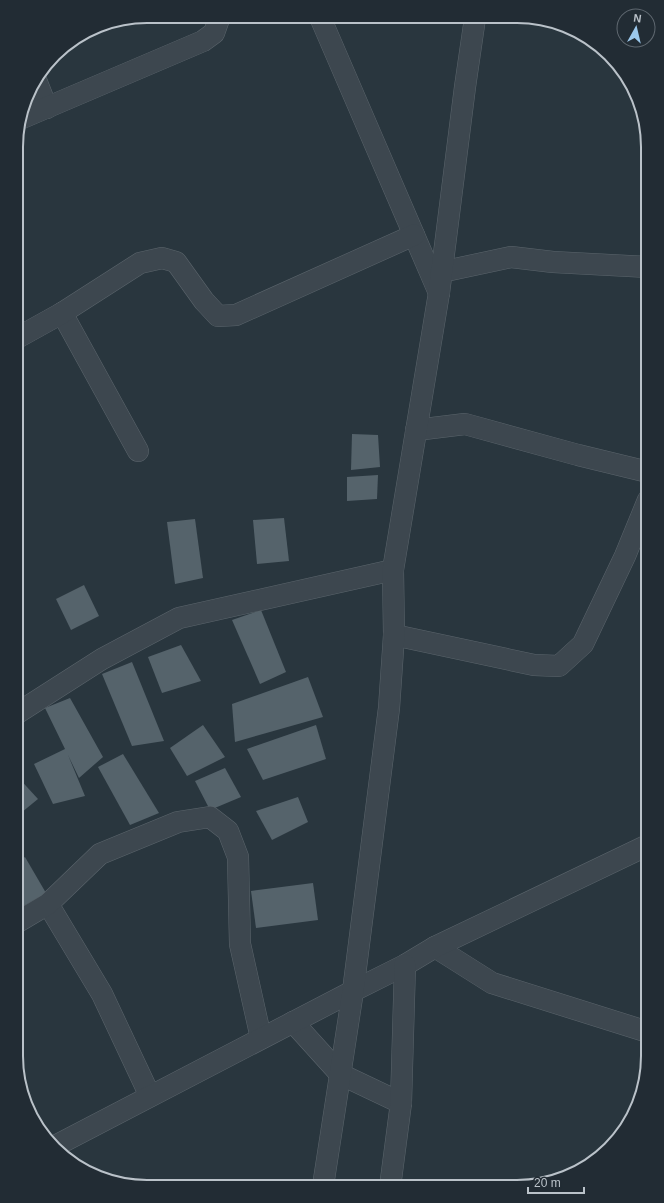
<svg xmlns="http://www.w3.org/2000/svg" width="664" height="1203" viewBox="0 0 664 1203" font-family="Helvetica,sans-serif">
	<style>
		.building { fill: #55636b }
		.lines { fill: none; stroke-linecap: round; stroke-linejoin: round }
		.street-casing { stroke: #5b656c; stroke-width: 22 }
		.street { stroke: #3d474f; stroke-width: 21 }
		.rim { fill: none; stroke: #bac2c9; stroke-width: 2 }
	</style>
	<rect width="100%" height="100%" fill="#29363e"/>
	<g class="building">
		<polygon points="352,434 378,435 380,467 351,470"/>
		<polygon points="378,475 377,499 347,501 347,477"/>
		<polygon points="284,518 289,561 257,564 253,520"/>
		<polygon points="195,519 203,578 175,584 167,522"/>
		<polygon points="84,585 99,616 71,630 56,599"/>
		<polygon points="261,610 286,672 260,684 232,620"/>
		<polygon points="181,645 201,681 162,693 148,657"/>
		<polygon points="132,662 164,741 132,746 102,674"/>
		<polygon points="308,677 323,717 235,742 232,704"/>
		<polygon points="70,698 103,757 79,778 68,755 85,796 53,804 34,764 65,749 45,708"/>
		<polygon points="203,725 225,757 187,776 170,748"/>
		<polygon points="316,725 326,759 263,780 247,749"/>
		<polygon points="123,754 159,813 130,825 98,767"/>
		<polygon points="225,768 241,797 210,810 195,781"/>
		<polygon points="16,775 38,799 16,817"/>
		<polygon points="298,797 308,822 272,840 256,811"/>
		<polygon points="25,857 46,893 20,908 16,902 16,863"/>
		<polygon points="313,883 318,920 256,928 251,891"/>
	</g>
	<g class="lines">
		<defs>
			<g id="street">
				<polyline points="320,17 439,293"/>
				<polyline points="36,80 47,108"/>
				<polyline points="20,119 203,41 214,33 220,16"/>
				<polyline points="441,272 511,257 553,262 648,267"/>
				<polyline points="62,313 138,451"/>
				<polyline points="17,338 62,313 140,263 162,258 176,262 204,301 218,316 236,315 414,235"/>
				<polyline points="416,430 465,424 578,455 648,472"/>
				<polyline points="394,635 534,665 559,666 583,644 625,556 648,500"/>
				<polyline points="16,714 102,659 179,618 393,570"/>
				<polyline points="48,904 102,994 150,1096"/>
				<polyline points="16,923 48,904 100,854 178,822 210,817 228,831 238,857 240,944 261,1038"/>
				<polyline points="435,947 492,983 648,1032"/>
				<polyline points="293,1022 340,1074 401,1103"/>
				<polyline points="55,1146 353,991 405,965 435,947 648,845"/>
				<polyline points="323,1186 353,991 389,708 394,635 393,570 439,293 465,87 475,18"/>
				<polyline points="390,1187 401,1103 405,965"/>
			</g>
		</defs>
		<use href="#street" class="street-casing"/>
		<use href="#street" class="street"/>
	</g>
	<path d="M0 0H664V1203H0ZM147 23H517A124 124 0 0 1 641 147V1056A124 124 0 0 1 517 1180H147A124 124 0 0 1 23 1056V147A124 124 0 0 1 147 23Z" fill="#222c34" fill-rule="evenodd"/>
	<path class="rim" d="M147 23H517A124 124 0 0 1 641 147V1056A124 124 0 0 1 517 1180H147A124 124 0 0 1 23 1056V147A124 124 0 0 1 147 23Z"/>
	<g transform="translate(636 28) rotate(8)"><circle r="19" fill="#222c34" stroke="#5f6870"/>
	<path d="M0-3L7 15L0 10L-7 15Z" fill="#9bc8ec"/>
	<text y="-6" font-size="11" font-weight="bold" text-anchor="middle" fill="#bac2c9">N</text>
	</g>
	<path d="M528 1187v6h56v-6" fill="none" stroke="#bac2c9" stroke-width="2"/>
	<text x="534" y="1187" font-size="12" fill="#bac2c9" stroke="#222c34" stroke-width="3" paint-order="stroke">20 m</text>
</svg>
